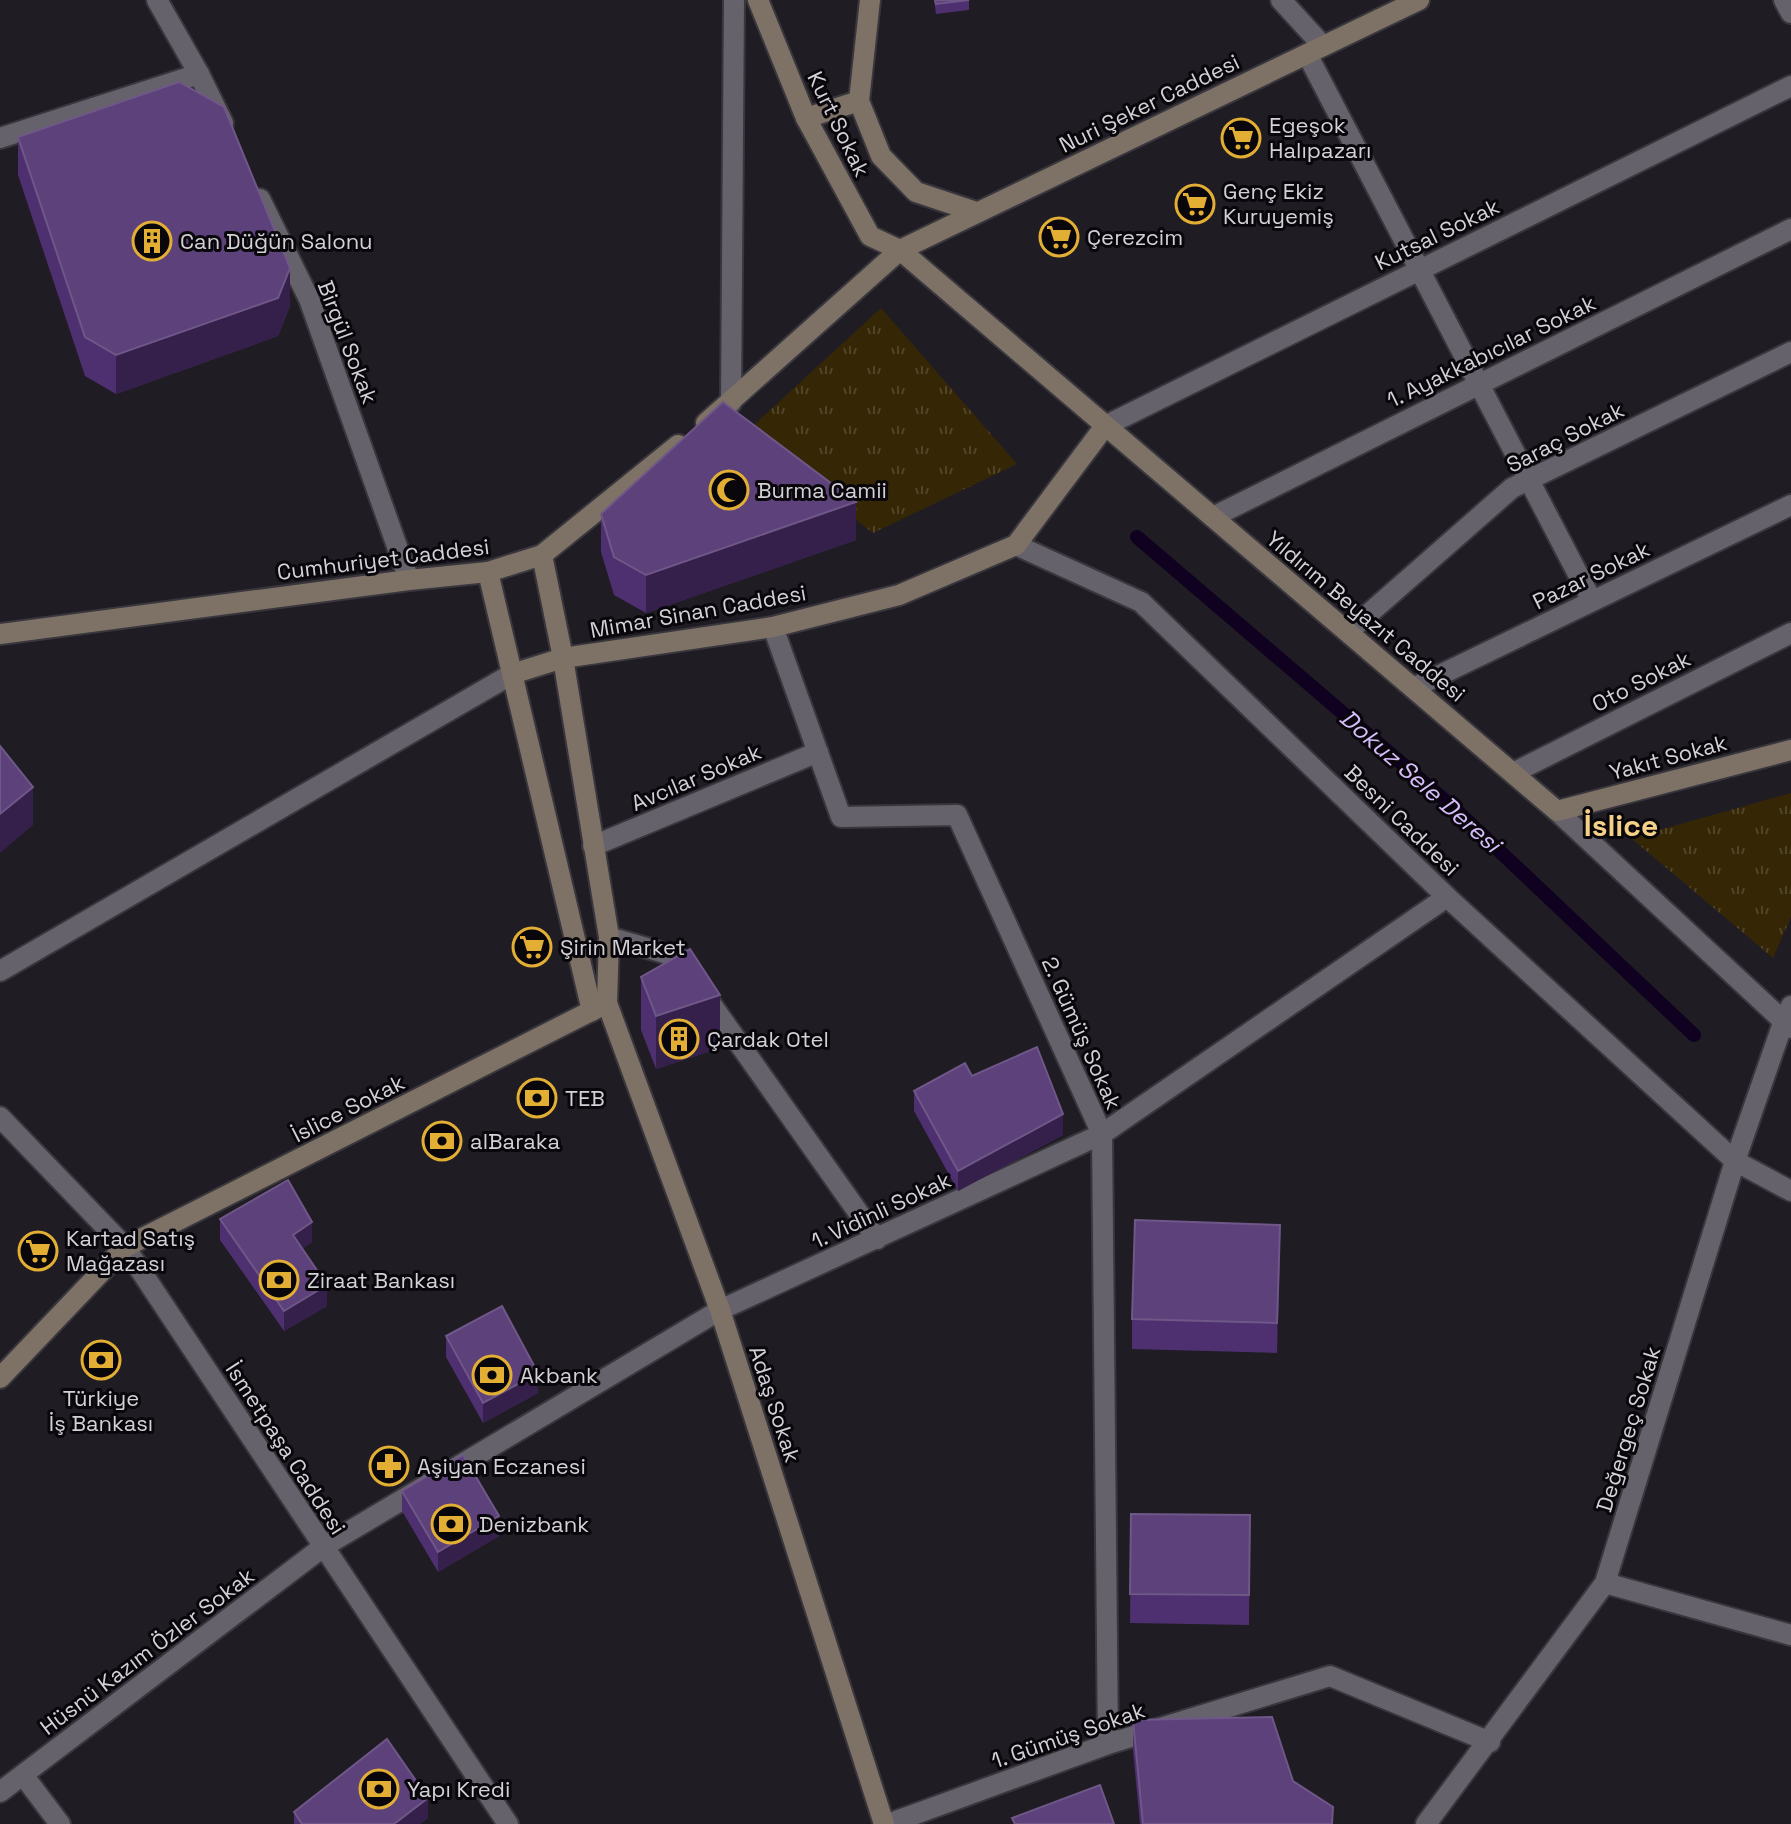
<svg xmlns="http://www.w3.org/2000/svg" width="1791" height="1824" viewBox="0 0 1791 1824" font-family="'Space Grotesk',sans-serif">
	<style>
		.grass { fill: url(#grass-tufts) }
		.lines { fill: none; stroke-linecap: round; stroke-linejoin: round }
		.stream { stroke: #0f011f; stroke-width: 14 }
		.street-casing { stroke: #39373d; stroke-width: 24 }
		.secondary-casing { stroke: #39373d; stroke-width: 24 }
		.street { stroke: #66626c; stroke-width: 20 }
		.secondary { stroke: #7e7266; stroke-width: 20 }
		.wall { fill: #4e2f6f }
		.shaded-wall { fill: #35204c }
		.building { fill: #5c417a; stroke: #6f5788; stroke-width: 2 }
		.labels { text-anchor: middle; stroke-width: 6; stroke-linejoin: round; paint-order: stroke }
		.street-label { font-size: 22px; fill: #d3d1d6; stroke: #09070b }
		.poi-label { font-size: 22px; fill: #d3d1d6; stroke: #09070b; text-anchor: start }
		.water-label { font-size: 24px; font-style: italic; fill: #d5bdfa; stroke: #09070b }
		.district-label { font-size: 30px; font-weight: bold; fill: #f5d188; stroke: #09070b }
	</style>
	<defs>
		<pattern id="grass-tufts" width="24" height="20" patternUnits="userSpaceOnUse" patternTransform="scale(2)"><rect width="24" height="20" fill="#352705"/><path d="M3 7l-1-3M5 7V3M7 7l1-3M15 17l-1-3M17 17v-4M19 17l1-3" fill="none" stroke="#514529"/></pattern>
	</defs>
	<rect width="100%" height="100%" fill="#1f1c24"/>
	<g class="grass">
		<polygon points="881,308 1017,464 873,533 744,434"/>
		<polygon points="1791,793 1791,917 1773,958 1631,838"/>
	</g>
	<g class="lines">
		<polyline class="stream" points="1137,537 1455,809 1694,1035"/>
		<defs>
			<g id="street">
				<polyline points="157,0 199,74 223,123"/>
				<polyline points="1281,0 1323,46"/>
				<polyline points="1784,0 1791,13"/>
				<polyline points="1307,54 1592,601"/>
				<polyline points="0,138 199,74"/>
				<polyline points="260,199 309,299 409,580"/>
				<polyline points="731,403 734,0"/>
				<polyline points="1105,426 1791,86"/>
				<polyline points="1213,517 1791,229"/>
				<polyline points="1016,545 1141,602 1447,897 1735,1161 1791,1191"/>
				<polyline points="773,627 841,817 957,815 1102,1134 1108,1744"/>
				<polyline points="1348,632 1512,488 1791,352"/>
				<polyline points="1413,688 1791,505"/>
				<polyline points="1513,773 1791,633"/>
				<polyline points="1557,811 1791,1028"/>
				<polyline points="593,846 818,752"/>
				<polyline points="609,937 678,957 877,1239"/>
				<polyline points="0,971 512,674"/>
				<polyline points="0,1117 125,1247 508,1824"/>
				<polyline points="1605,1583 1791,1635"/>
				<polyline points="23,1775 60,1824"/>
				<polyline points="0,1792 323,1547 720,1310 1102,1134 1447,897"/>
				<polyline points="888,1824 1108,1744 1330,1676 1490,1742"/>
				<polyline points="1426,1824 1605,1583 1735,1161 1783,1023 1791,1006"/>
			</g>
			<g id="secondary">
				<polyline points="758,0 806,118 870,236 900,250 1557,811 1791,750"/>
				<polyline points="870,0 859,101 881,156 916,192 976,212"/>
				<polyline points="806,118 859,101"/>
				<polyline points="706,423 900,250 1419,0"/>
				<polyline points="542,555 563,658 609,937 607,1003 720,1310 884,1824"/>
				<polyline points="488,572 592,1011"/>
				<polyline points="0,634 409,580 488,572 542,555 678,445"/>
				<polyline points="512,674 563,658 773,627 899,595 1016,545 1105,426"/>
				<polyline points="0,1378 125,1247 607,1003"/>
			</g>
		</defs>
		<use href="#street" class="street-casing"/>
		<use href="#secondary" class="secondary-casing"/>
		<use href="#street" class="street"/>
		<use href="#secondary" class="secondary"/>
	</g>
	<g class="wall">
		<polygon points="934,0 969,0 969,10 936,14"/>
		<polygon points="18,137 290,306 278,336 116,394 85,376 18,175"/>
		<polygon points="601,514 856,540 646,613 614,595 601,552"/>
		<polygon points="641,977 720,1048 656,1069 641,1030"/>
		<polygon points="972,1076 1063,1135 958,1191 914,1111 914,1091"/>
		<polygon points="220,1219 312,1242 302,1249 327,1306 284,1331 220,1240"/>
		<polygon points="1280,1255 1277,1353 1132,1349 1132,1319"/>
		<polygon points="446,1336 538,1393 483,1423 446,1357"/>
		<polygon points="402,1491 499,1536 438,1572 402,1511"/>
		<polygon points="1131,1514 1250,1515 1249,1625 1130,1623"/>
		<polygon points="1133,1720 1293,1781 1333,1824 1140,1824 1133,1750"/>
		<polygon points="294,1812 428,1818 420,1824 294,1824"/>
	</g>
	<g class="shaded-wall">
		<polygon points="290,268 290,306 278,336 116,394 116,355"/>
		<polygon points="856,502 856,540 646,613 646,575"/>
		<polygon points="33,787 33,825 0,853 0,814"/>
		<polygon points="720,995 720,1048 656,1069 656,1016"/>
		<polygon points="1063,1114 1063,1135 958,1191 958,1171"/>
		<polygon points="312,1222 312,1242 293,1255 293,1235"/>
		<polygon points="1280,1225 1280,1255 1277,1353 1277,1323"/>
		<polygon points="327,1285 327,1306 284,1331 284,1311"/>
		<polygon points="538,1373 538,1393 483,1423 483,1403"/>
		<polygon points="499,1516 499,1536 438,1572 438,1552"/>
		<polygon points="428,1798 428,1818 420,1824 394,1824"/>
	</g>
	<g class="building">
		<polygon points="935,0 969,0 936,4"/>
		<polygon points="179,82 224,107 290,268 278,298 116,355 85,337 18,137"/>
		<polygon points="723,402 856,502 646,575 614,557 601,514"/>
		<polygon points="0,746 33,787 0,814"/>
		<polygon points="690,949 720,995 656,1016 641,977"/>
		<polygon points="1037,1047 1063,1114 958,1171 914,1091 965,1063 972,1076"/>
		<polygon points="288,1180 312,1222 293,1235 327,1285 284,1311 220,1219"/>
		<polygon points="1135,1220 1280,1225 1277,1323 1132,1319"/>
		<polygon points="502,1306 538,1373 483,1403 446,1336"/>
		<polygon points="463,1455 499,1516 438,1552 402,1491"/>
		<polygon points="1131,1514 1250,1515 1249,1595 1130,1594"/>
		<polygon points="1272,1717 1293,1781 1333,1807 1332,1824 1143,1824 1133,1720"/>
		<polygon points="387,1739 428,1798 394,1824 302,1824 294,1812"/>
		<polygon points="1100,1785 1114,1824 1015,1824 1012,1818"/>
	</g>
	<defs>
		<symbol id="supermarket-ring" viewBox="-11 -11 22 22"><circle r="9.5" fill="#09070b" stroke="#e2af34" stroke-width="1.5"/><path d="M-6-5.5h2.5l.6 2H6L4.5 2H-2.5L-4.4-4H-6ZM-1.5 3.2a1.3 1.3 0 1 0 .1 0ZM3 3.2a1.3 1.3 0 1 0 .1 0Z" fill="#e2af34"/></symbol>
		<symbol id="building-ring" viewBox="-11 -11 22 22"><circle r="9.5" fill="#09070b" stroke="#e2af34" stroke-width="1.5"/><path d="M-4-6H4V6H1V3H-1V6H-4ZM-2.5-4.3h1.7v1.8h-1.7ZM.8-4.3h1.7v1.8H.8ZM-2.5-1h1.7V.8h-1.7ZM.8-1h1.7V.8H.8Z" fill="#e2af34"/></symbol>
		<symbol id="mosque-ring" viewBox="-11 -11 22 22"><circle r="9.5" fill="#09070b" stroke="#e2af34" stroke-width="1.5"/><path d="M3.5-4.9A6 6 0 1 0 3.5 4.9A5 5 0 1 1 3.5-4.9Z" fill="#e2af34"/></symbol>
		<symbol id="bank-ring" viewBox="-11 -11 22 22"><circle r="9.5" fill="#09070b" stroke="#e2af34" stroke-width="1.5"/><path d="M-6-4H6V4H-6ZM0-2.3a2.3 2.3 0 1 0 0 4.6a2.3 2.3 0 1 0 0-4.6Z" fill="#e2af34"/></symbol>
		<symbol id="pharmacy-ring" viewBox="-11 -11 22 22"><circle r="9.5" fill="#09070b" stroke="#e2af34" stroke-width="1.5"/><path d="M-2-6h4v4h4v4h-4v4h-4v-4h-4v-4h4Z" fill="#e2af34"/></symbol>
	</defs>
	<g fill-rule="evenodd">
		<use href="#supermarket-ring" x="1219" y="116" width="44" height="44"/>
		<use href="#supermarket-ring" x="1173" y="182" width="44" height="44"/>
		<use href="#supermarket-ring" x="1037" y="215" width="44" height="44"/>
		<use href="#building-ring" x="130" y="219" width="44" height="44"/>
		<use href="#mosque-ring" x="707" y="468" width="44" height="44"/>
		<use href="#supermarket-ring" x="510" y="925" width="44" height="44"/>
		<use href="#building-ring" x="657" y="1017" width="44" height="44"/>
		<use href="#bank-ring" x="515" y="1076" width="44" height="44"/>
		<use href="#bank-ring" x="420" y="1119" width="44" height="44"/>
		<use href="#supermarket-ring" x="16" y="1229" width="44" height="44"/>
		<use href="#bank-ring" x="257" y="1258" width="44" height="44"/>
		<use href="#bank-ring" x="79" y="1338" width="44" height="44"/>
		<use href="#bank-ring" x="470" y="1353" width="44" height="44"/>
		<use href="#pharmacy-ring" x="367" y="1444" width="44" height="44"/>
		<use href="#bank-ring" x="429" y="1502" width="44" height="44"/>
		<use href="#bank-ring" x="357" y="1767" width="44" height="44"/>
	</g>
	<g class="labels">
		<g class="street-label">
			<text transform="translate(1149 103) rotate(-26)" y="8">Nuri Şeker Caddesi</text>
			<text transform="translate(839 124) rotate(64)" y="8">Kurt Sokak</text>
			<text transform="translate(1437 234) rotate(-26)" y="8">Kutsal Sokak</text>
			<text transform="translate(348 342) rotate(69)" y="8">Birgül Sokak</text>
			<text transform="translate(1491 351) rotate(-26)" y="8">1. Ayakkabıcılar Sokak</text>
			<text transform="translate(1565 437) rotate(-27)" y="8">Saraç Sokak</text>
			<text transform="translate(383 559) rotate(-7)" y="8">Cumhuriyet Caddesi</text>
			<text transform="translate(1591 575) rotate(-26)" y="8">Pazar Sokak</text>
			<text transform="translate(698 611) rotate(-10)" y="8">Mimar Sinan Caddesi</text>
			<text transform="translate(1366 616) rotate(40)" y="8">Yıldırım Beyazıt Caddesi</text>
			<text transform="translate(1641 681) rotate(-27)" y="8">Oto Sokak</text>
			<text transform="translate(1668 757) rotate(-15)" y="8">Yakıt Sokak</text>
			<text transform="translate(696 777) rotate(-23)" y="8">Avcılar Sokak</text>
			<text transform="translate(1402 820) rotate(44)" y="8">Besni Caddesi</text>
			<text transform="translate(1082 1033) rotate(66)" y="8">2. Gümüş Sokak</text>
			<text transform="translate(348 1108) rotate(-27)" y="8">İslice Sokak</text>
			<text transform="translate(881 1210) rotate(-25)" y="8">1. Vidinli Sokak</text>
			<text transform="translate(775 1404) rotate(72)" y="8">Adaş Sokak</text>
			<text transform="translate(1628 1429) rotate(-73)" y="8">Değergeç Sokak</text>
			<text transform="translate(286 1448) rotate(57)" y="8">İsmetpaşa Caddesi</text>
			<text transform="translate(147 1651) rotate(-37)" y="8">Hüsnü Kazım Özler Sokak</text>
			<text transform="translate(1068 1735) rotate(-19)" y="8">1. Gümüş Sokak</text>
		</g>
		<g class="poi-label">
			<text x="1269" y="133">Egeşok<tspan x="1269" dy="25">Halıpazarı</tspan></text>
			<text x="1223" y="199">Genç Ekiz<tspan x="1223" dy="25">Kuruyemiş</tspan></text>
			<text x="1087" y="245">Çerezcim</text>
			<text x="180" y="249">Can Düğün Salonu</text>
			<text x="757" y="498">Burma Camii</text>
			<text x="560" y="955">Şirin Market</text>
			<text x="707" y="1047">Çardak Otel</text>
			<text x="565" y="1106">TEB</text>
			<text x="470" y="1149">alBaraka</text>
			<text x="66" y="1246">Kartad Satış<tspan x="66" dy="25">Mağazası</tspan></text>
			<text x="307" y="1288">Ziraat Bankası</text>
			<text x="520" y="1383">Akbank</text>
			<text x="101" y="1406" text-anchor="middle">Türkiye<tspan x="101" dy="25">İş Bankası</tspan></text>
			<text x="417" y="1474">Aşiyan Eczanesi</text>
			<text x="479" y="1532">Denizbank</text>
			<text x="407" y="1797">Yapı Kredi</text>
		</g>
		<g class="water-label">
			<text transform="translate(1420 781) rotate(41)" y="8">Dokuz Sele Deresi</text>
		</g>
		<g class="district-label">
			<text x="1621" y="836">İslice</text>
		</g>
	</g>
</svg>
